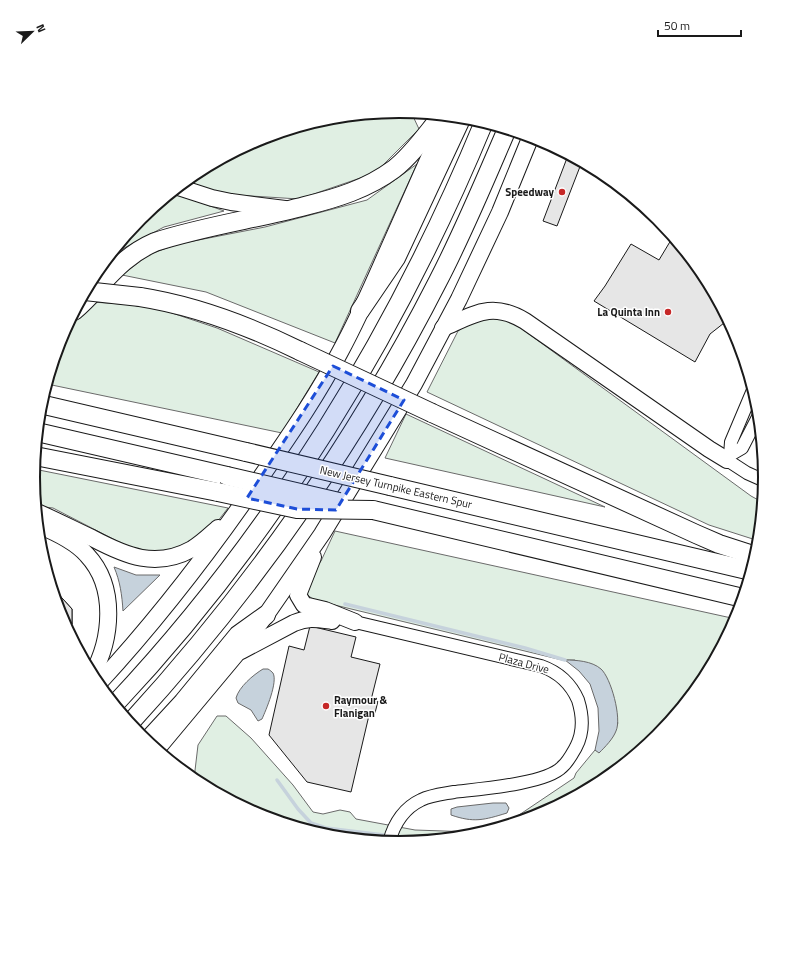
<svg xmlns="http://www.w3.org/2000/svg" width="798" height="953" viewBox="0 0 798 953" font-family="'Titillium Web',sans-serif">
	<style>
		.green { fill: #e0efe3; stroke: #6a6a6a }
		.water { fill: #c6d2dc; stroke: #6a6a6a }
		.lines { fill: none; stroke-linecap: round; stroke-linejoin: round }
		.stream { stroke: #c6d2dc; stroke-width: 3.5 }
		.building { fill: #e6e6e6; stroke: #1a1a1a }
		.minor-casing { stroke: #1a1a1a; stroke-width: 14 }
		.major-casing { stroke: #1a1a1a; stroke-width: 18 }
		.highway-casing { stroke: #1a1a1a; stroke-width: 20 }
		.minor { stroke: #fff; stroke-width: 12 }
		.major { stroke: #fff; stroke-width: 16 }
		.highway { stroke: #fff; stroke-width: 18 }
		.highway-bridge-casing { stroke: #1a1a1a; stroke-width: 20; stroke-linecap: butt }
		.highway-bridge { stroke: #fff; stroke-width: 18 }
		.marked { fill: #1d4ed8; fill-opacity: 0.2; stroke: #1d4ed8; stroke-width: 3; stroke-dasharray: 8 5; stroke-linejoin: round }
		.poi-dot { fill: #c62828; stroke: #fff; stroke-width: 1.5 }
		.labels { text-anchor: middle; stroke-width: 3; stroke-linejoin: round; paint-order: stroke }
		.poi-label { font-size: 11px; font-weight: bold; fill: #1a1a1a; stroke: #fff; text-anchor: end }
		.street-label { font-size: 11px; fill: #1a1a1a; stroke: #fff }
		.rim { fill: none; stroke: #1a1a1a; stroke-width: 2 }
	</style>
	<rect width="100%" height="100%" fill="#fff"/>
	<g class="green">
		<polygon points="399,111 411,112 419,129 375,173 299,199 219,194 184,181 196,172 259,138 328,117"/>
		<polygon points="417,164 335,343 206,292 122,275 150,254 178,244 265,227 367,200"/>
		<polygon points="172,192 224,211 164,227 113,254 112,252 140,218"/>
		<polygon points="92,302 151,306 217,328 319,372 282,433 47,384 61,336 64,331"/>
		<polygon points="476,318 507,318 751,496 762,502 759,541 709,525 427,392 458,331"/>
		<polygon points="406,414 605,507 385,458"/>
		<polygon points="34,469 228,508 210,531 179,548 142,554 53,508 36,506 33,476"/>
		<polygon points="335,531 736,619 703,680 658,735 602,781 539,815 470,836 399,842 327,835 259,815 194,779 198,745 217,716 226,716 251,738 293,785 313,812 323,814 340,810 350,812 356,819 415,830 472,832 513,819 574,778 576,773 595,750 599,752 618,723 575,660 562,660 314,600 305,593 309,577 321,561"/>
	</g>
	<g class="water">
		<path d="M 114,567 L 136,575 L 160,575 L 123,611 C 122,595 120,581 114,567 Z"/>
		<path d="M 565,660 C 576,660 592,661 601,669 C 611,678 622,718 616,731 C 613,739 605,747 599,753 L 595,750 L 599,731 L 598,708 L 590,684 L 579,671 Z"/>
		<path d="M 263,669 L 268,669 C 270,670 272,672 273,673 C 278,682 266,710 262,719 L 258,721 L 251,710 L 238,703 L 236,698 C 239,687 253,675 263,669 Z"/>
		<path d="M 493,803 L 506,803 L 509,808 L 507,813 C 484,820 474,823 451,815 L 451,809 L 457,807 Z"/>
	</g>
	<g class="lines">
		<g class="stream">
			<polyline points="345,604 525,648 565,660"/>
			<polyline points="277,780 298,809 311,823 326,828 425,840"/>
		</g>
	</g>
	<g class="building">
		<polygon points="567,158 581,164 557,226 543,221"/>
		<polygon points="671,240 679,243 703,273 734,330 728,323 724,323 710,334 695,362 594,301 605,286 631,244 659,260"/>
		<polygon points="52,587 72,609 72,624 67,629 61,616"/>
		<polygon points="52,587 72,609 72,624 67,629 61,616"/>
		<polygon points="310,626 356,637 351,657 380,664 371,700 378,701 375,713 370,711 351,792 307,782 269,735 289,646 304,650"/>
	</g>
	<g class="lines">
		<defs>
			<g id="minor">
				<polyline points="753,390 731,442 730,455 727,460 747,473 765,481"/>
				<polyline points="730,455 742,448 759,415"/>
				<path d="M 355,622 L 541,666 C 558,672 571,684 578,700 C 583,716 584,732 576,747 C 572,754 568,762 562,767 C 546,784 478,789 454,792 C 443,794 431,795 421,800 C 404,808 394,824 389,842"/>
			</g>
			<g id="major">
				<polyline points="178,187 212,198 231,202 285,209"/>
				<path d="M 443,328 C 475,314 492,301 525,321 L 709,449 L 727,460"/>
				<path d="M 37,512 C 55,520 73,529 92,538 C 126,556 156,569 192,549 C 202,543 210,535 218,528"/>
				<path d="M 38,525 C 55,532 75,541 87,555 C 117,587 112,639 92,675"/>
				<polyline points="313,557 298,595 304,605 325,610 355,622"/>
				<path d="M 241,651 L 294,623 C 309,617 317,619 332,621"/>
				<path d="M 98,684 C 158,619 211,550 261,477 C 289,436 317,396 340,352 C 357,321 371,289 385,257 C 406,210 427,163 448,115"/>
				<polyline points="157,749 238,652 266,615 322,534 384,433 414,384 459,299 500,212 531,136"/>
			</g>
			<g id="highway">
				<path d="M 140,297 C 197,306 249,326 300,351"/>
				<path d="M 74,311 C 103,286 118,258 155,242 C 204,226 256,219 305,206 C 337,198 367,189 394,169 C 413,154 427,133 442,115"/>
				<polyline points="360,311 396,258 462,117"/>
				<polyline points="40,404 246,452"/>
				<polyline points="432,413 696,534 719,544 756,556"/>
				<polyline points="37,432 227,476"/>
				<polyline points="35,456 218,492"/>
				<polyline points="390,486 751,571"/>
				<polyline points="373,510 743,598"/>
				<path d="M 115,704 C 273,536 396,335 484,122"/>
				<path d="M 130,723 C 252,590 356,442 438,281 C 464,231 485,180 507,129"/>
				<polyline points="147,741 183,702 238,635 266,615"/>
			</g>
		</defs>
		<use href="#minor" class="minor-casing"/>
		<use href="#major" class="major-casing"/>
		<use href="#highway" class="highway-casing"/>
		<use href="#minor" class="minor"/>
		<use href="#major" class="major"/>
		<use href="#highway" class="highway"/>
		<defs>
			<g id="highway-bridge">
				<polyline points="85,291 140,297"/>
				<polyline points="300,351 432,413"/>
				<polyline points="246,452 390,486"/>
				<polyline points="227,476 339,502"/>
				<polyline points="218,492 297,509 373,510"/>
			</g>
		</defs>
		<use href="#highway-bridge" class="highway-bridge-casing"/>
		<use href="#highway-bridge" class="highway-bridge"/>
	</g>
	<path class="marked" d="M 333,366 L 404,400 L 336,510 L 297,509 L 247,498 Z"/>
	<g class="poi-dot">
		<circle cx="562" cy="192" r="4"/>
		<circle cx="668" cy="312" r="4"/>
		<circle cx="326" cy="706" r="4"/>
	</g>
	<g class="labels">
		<g class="poi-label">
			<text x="554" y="196">Speedway</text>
			<text x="660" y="316">La Quinta Inn</text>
			<text x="334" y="704" text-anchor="start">Raymour &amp;<tspan x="334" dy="13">Flanigan</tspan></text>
		</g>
		<g class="street-label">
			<text transform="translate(396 487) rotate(13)" y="4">New Jersey Turnpike Eastern Spur</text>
			<text transform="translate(524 663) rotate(15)" y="4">Plaza Drive</text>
		</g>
	</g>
	<path d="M0 0H798V953H0ZM40 477a359 359 0 1 1 718 0a359 359 0 1 1-718 0Z" fill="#fff" fill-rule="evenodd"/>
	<path class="rim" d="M40 477a359 359 0 1 1 718 0a359 359 0 1 1-718 0Z"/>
	<g transform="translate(32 32) rotate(67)" stroke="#ffffff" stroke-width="3" paint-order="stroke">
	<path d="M0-3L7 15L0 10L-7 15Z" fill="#1a1a1a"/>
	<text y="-6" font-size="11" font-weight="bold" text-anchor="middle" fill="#1a1a1a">N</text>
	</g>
	<path d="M658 30v6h83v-6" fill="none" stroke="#1a1a1a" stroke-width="2"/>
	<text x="664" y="30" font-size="12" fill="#1a1a1a" stroke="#ffffff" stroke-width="3" paint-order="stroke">50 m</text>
</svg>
